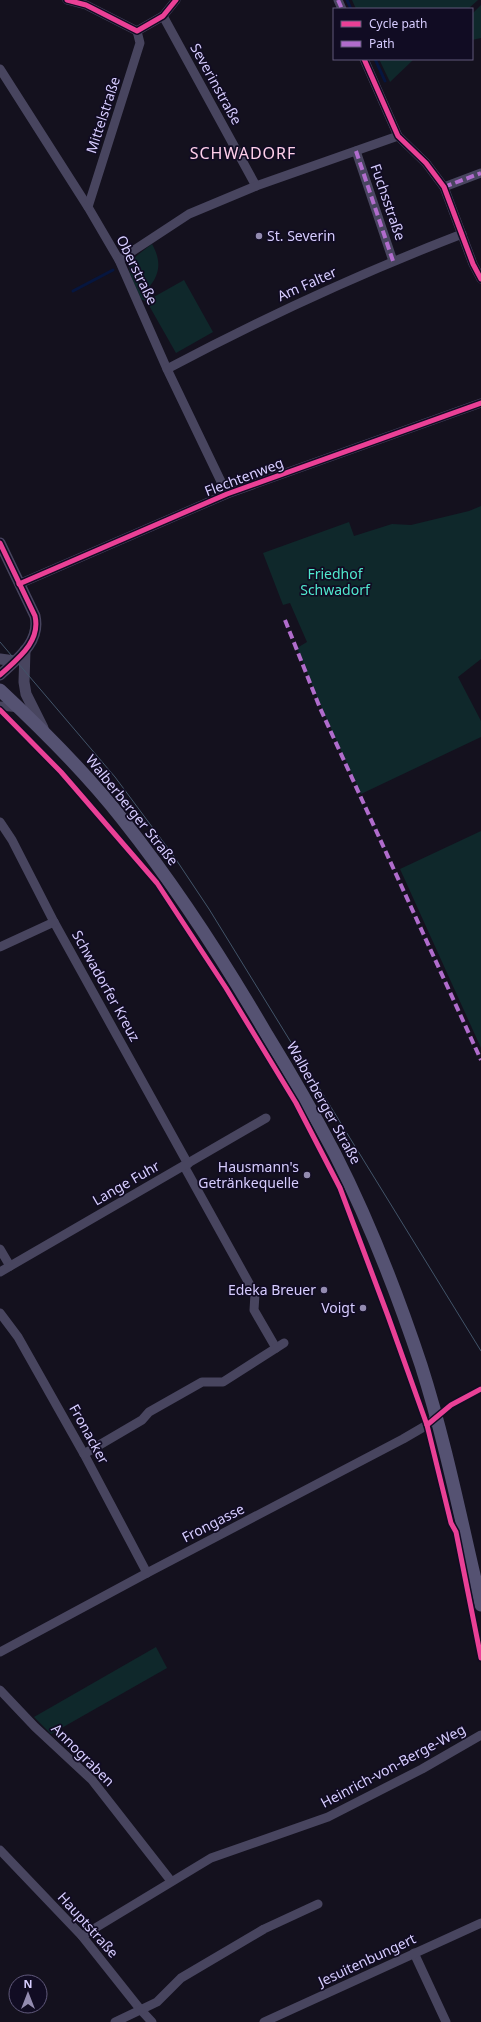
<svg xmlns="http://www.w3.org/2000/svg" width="481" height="2022" viewBox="0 0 481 2022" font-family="'Noto Sans',sans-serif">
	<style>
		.green { fill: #0f282b }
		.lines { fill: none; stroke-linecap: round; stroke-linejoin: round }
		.stream { stroke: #06163f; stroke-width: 3 }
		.minor { stroke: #48455f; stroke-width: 9 }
		.tertiary { stroke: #48455f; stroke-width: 11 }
		.secondary { stroke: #555272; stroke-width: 13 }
		.tram { stroke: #425469; stroke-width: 1 }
		.quiet { stroke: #b06ccc; stroke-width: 4; stroke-dasharray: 8 4; stroke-linecap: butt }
		.cycleway-casing { stroke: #110c23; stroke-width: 8 }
		.cycleway { stroke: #ea4096; stroke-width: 5 }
		.poi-dot { fill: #938bb0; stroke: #110c23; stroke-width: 1.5 }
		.labels { text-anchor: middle; stroke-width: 3.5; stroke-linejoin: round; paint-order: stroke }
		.street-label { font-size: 14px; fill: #d7cdff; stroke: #110c23 }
		.poi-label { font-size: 14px; fill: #d7cdff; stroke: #110c23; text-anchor: end }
		.park-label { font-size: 14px; fill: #50e8ce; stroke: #110c23 }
		.quarter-label { font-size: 16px; letter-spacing: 1px; fill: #ffcfea; stroke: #110c23 }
	</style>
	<rect width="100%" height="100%" fill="#14111e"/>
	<g class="green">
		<polygon points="352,0 478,0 468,9 356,9"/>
		<polygon points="481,5 481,38 472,40 472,14"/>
		<polygon points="379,59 414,59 390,82"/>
		<path d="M 152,244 C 161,260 161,274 148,288 L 152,298 L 184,280 L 213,332 L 176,353 L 147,302 L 141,299 C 126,264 121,267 152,244 Z"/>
		<polygon points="481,506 481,659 458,677 481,721 481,737 361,794 321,706 297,648 307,642 290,603 283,605 263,553 349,522 354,536 392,524 411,525 469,511"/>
		<polygon points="481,831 481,1048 400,869"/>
		<polygon points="156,1647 167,1668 51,1734 34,1717"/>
	</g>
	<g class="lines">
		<g class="stream">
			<polyline points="347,0 351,9"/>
			<polyline points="375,59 385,81"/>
			<polyline points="73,291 113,270"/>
		</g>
		<g class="minor">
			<polyline points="67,0 86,5 137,31"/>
			<polyline points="338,0 342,9"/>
			<polyline points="163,16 256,186"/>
			<polyline points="137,31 163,16 176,0"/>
			<polyline points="364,59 398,136 426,163 444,187 473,264 481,279"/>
			<polyline points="0,69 88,207 119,260 167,369 227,494"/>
			<polyline points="356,151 393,261"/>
			<polyline points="444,187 481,173"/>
			<polyline points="88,207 140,43 137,31"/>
			<polyline points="119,260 189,214 256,186 398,136"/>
			<path d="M 167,369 C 263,318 361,273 462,234"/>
			<polyline points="19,584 227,494 481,403"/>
			<polyline points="0,706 20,708"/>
			<polyline points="0,822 12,840 54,922 188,1164"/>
			<polyline points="0,947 54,922"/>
			<polyline points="184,1166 255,1294 254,1310 276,1348"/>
			<polyline points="0,1249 10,1266"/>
			<polyline points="0,1272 266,1118"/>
			<polyline points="0,1313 18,1337 84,1454 147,1573"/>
			<polyline points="84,1454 142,1420 149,1412 202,1382 223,1382 284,1343"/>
			<polyline points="0,1652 147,1573 403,1439 427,1425 437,1416"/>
			<polyline points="0,1690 35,1727 92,1780 171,1881"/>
			<polyline points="0,1850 82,1936 140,2009 152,2022"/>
			<polyline points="82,1936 211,1858 328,1817 422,1769 481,1735"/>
			<polyline points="414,1953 446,2022"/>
			<polyline points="115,2022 157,2002 181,1978 264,1929 318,1904"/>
			<polyline points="264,2022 481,1923"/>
		</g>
		<g class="tertiary">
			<path d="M 0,543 L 35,616 C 41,642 17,659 0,675"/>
			<polyline points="25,650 24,682 26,694 43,728"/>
			<polyline points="0,659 15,661"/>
		</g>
		<path class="secondary" d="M 0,690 C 44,731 87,774 123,820 C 177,888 224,961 267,1035 C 291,1074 314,1114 335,1154 C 369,1221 397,1293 421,1365 C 446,1443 462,1525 481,1605"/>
		<polyline class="tram" points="0,642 115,777 173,855 209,909 481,1351"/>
		<g class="quiet">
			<polyline points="338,0 342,9"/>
			<polyline points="356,151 393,261"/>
			<polyline points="444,187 481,173"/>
			<polyline points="285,620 320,708 481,1060"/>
		</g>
		<defs>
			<g id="cycleway">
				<polyline points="67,0 86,5 137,31 163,16 176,0"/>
				<polyline points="364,59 398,136 426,163 444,187 473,264 481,279"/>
				<path d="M 0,543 L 35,616 C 41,642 17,659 0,675"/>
				<polyline points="19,584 227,494 481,403"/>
				<polyline points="0,710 61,772 157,883 226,988 296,1103 340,1188 388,1316 427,1425 451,1523 456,1532 481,1658"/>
				<polyline points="427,1425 451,1405 481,1389"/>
			</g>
		</defs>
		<use href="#cycleway" class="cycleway-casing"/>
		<use href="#cycleway" class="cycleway"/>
	</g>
	<g class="poi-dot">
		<circle cx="259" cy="236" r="4"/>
		<circle cx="307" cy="1175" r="4"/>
		<circle cx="324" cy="1290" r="4"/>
		<circle cx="363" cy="1308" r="4"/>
	</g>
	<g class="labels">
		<g class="street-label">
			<text transform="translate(216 84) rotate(61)" y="5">Severinstraße</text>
			<text transform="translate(103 115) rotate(-72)" y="5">Mittelstraße</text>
			<text transform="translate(388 202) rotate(71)" y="5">Fuchsstraße</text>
			<text transform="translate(137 270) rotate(64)" y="5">Oberstraße</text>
			<text transform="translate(307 284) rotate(-24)" y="5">Am Falter</text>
			<text transform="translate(244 477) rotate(-21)" y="5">Flechtenweg</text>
			<text transform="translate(132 810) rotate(51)" y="5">Walberberger Straße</text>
			<text transform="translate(106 986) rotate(61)" y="5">Schwadorfer Kreuz</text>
			<text transform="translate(324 1103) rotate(61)" y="5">Walberberger Straße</text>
			<text transform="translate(126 1183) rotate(-30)" y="5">Lange Fuhr</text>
			<text transform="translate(89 1434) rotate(61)" y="5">Fronacker</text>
			<text transform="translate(213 1523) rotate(-27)" y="5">Frongasse</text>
			<text transform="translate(83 1755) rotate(45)" y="5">Annograben</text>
			<text transform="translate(393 1766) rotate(-28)" y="5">Heinrich-von-Berge-Weg</text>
			<text transform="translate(88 1925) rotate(48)" y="5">Hauptstraße</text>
			<text transform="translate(367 1960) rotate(-25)" y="5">Jesuitenbungert</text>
		</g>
		<g class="poi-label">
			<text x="267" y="241" text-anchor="start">St. Severin</text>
			<text x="299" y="1172">Hausmann's<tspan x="299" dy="16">Getränkequelle</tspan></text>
			<text x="316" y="1295">Edeka Breuer</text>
			<text x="355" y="1313">Voigt</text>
		</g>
		<g class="park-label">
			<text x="335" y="579">Friedhof<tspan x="335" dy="16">Schwadorf</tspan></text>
		</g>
		<g class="quarter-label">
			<text x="243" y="159">SCHWADORF</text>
		</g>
	</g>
	<rect x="333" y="8" width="140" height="52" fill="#110c23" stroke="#60597b"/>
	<rect x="341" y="21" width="20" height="6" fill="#ea4096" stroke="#60597b"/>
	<text x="369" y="28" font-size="12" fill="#d7cdff">Cycle path</text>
	<rect x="341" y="41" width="20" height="6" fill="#b06ccc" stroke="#60597b"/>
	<text x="369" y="48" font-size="12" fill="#d7cdff">Path</text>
	<g transform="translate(28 1994)"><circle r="19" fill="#110c23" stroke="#60597b"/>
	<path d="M0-3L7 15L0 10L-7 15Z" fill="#938bb0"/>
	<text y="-6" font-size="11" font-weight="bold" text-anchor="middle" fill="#d7cdff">N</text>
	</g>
</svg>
